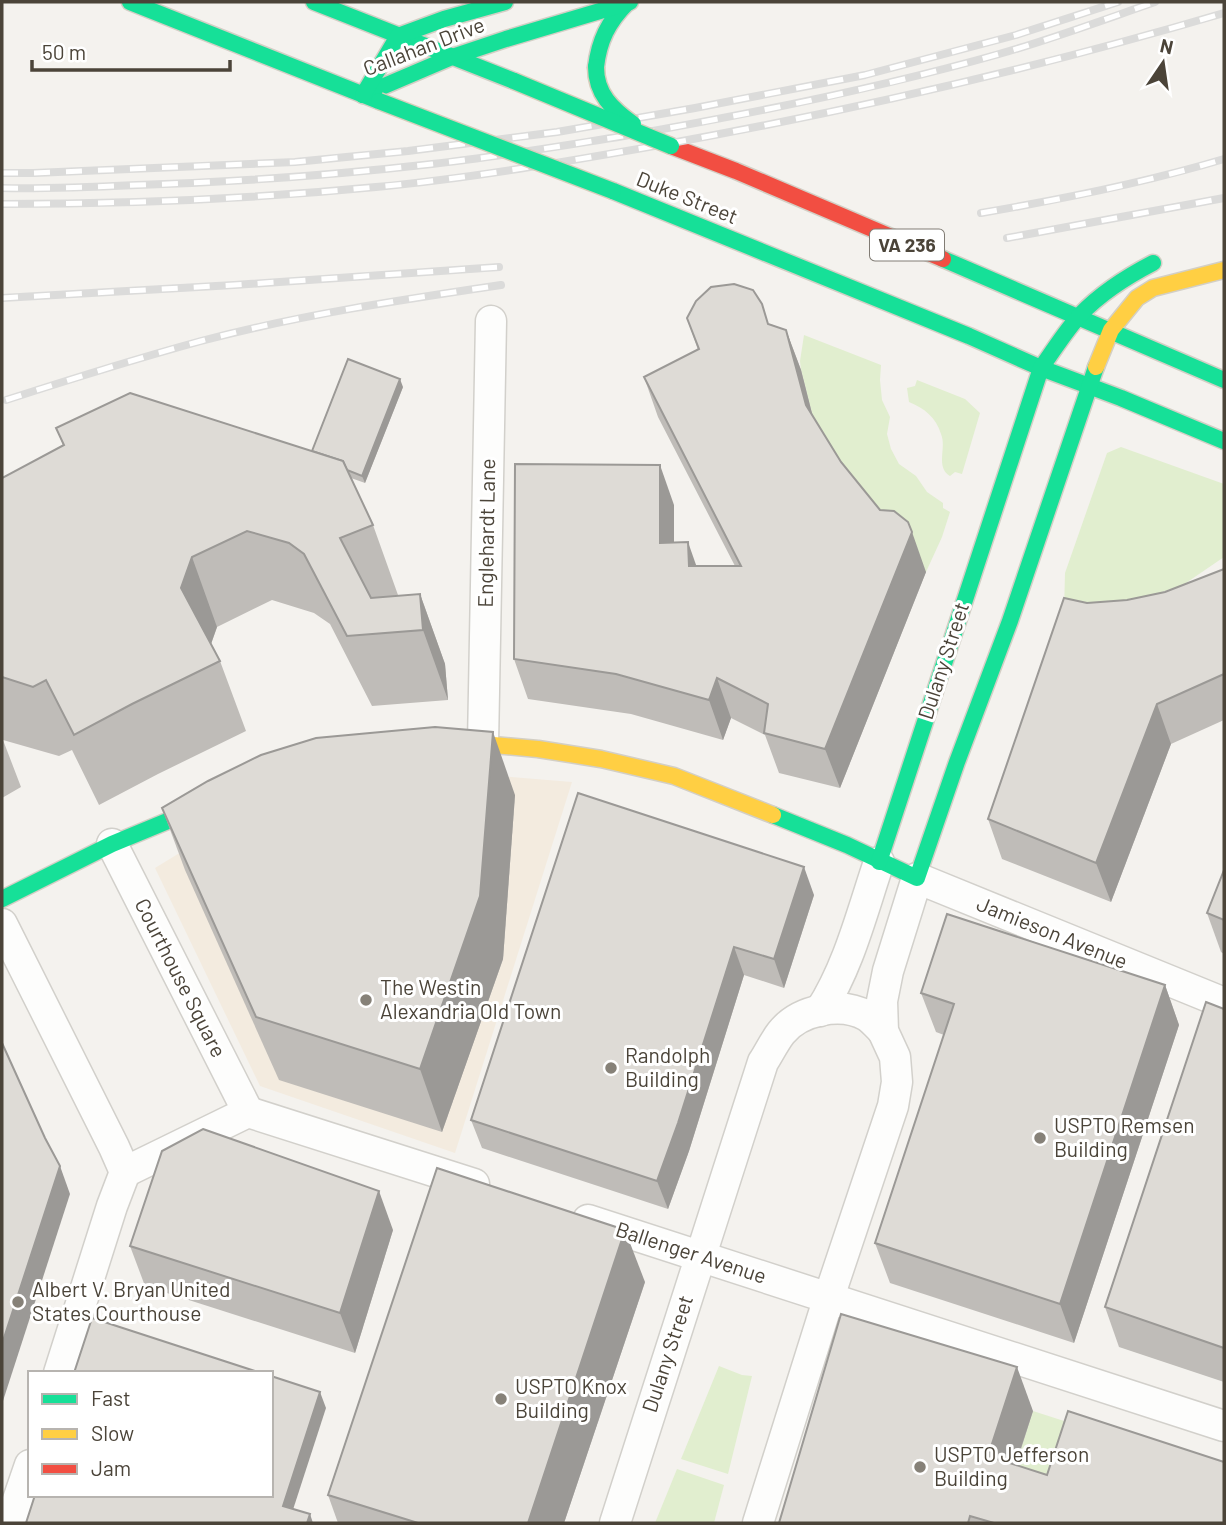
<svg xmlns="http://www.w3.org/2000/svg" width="1226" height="1525" viewBox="0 0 1226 1525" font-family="Barlow,sans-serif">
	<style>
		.commercial { fill: #f3ebdf }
		.green { fill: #e1eecf }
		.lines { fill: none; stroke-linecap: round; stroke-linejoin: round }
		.street-casing { stroke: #d2d0cb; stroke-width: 33 }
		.fast-casing { stroke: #d3cfc5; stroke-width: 19 }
		.slow-casing { stroke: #d3cfc5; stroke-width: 19 }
		.jam-casing { stroke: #d3cfc5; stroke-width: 19 }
		.street { stroke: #fdfdfc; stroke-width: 30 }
		.fast { stroke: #16e098; stroke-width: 16 }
		.slow { stroke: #ffcf43; stroke-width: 16 }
		.jam { stroke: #f24e42; stroke-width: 16 }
		.rail-casing { stroke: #dbdbda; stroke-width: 8 }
		.rail { stroke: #fff; stroke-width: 5; stroke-dasharray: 16; stroke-linecap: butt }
		.fast-bridge-casing { stroke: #d6cebb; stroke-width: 19; stroke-linecap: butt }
		.fast-bridge { stroke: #16e098; stroke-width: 16 }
		.wall { fill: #bfbcb8 }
		.shaded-wall { fill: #9b9996 }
		.building { fill: #dedbd6; stroke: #9b9996; stroke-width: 2 }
		.poi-dot { fill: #868178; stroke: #fff; stroke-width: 2.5 }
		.labels { text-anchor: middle; stroke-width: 6; stroke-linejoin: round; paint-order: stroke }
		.shield { fill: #fff; stroke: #817c74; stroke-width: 2 }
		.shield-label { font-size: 19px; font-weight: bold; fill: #4b4439 }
		.street-label { font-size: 21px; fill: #4b4439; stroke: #fff }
		.poi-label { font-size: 21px; fill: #4b4439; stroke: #fff; text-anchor: start }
	</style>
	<rect width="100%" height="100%" fill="#f4f2ee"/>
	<polygon class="commercial" points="486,775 572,782 455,1153 260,1086 155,868 204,838"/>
	<g class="green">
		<polygon points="804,335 881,365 880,380 882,400 890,417 887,434 891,449 899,464 916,476 927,492 943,503 943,508 950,512 942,537 926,572 820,445 801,370 800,361"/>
		<path d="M 917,380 L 965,399 L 980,413 L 962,474 L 955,472 L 950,476 C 935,467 947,448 941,434 C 936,417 924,408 909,402 L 907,388 L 915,386 Z"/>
		<polygon points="1121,447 1224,484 1224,557 1183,585 1143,598 1064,611 1065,573 1107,453"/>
		<polygon points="719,1366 742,1375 752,1376 728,1474 681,1459"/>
		<polygon points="1033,1411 1092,1430 1063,1519 1004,1500"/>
		<polygon points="677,1469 724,1485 714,1523 655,1523"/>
	</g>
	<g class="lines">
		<defs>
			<g id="street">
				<polyline points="483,744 491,321"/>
				<polyline points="112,844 248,1112"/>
				<polyline points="2,924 114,1147 125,1172"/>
				<path d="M 820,1011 C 849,966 862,912 879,862"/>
				<polyline points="125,1172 248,1112 474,1184"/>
				<polyline points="588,1220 1224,1426"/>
				<polyline points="59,1373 112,1206 125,1172"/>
				<polyline points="10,1523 30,1465"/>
				<path d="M 615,1523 L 763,1062 C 769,1053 774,1042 781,1033 C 799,1010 841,1001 867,1016 C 873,1020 878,1026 883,1031"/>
				<polyline points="758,1523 829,1297 893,1106 897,1082 895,1057 883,1031 882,1001 888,971 917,878 1224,1003"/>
			</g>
			<g id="fast">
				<polyline points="130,2 379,101"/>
				<polyline points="314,2 514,81"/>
				<path d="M 596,67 C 599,41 608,22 627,3"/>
				<polyline points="363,95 452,57 506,39 630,2"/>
				<polyline points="363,95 398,36 444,19 505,2"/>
				<polyline points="613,191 969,336 1041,368 1121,398 1224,441"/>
				<polyline points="943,259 1224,380"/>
				<polyline points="773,815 847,845 917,878 957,762 1010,621 1096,367"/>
				<path d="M 879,862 L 1041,368 C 1054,350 1066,330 1081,314 C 1102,292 1126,277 1153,263"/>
				<polyline points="2,899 112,844 216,801"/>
			</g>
			<g id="slow">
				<polyline points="1096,367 1111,330 1137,298 1153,288 1224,270"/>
				<polyline points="444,747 483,744 538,749 601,759 674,776 773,815"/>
			</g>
			<polyline id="jam" points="671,146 736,171 943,259"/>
		</defs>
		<use href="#street" class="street-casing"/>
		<use href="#fast" class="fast-casing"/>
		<use href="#slow" class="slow-casing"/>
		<use href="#jam" class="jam-casing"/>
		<use href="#street" class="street"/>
		<use href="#fast" class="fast"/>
		<use href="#slow" class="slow"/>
		<use href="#jam" class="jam"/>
		<defs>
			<g id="rail">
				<polyline points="2,173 34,173 295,162 408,151 557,132 695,108 865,75 1016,35 1118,2"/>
				<path d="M 2,188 C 47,189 92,187 137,185 C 236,182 334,175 432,164 C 496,157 560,146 624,136 C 750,114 876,89 999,54 C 1052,39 1103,20 1155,2"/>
				<path d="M 2,204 C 127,204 251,199 376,187 C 473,178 569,161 666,144 C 854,110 1041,67 1224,13"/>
				<path d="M 981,213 C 1063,199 1144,183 1224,159"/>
				<polyline points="1007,238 1224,198"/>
				<polyline points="2,298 234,285 499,267"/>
				<path d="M 6,400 C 71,379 135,359 201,341 C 299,315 400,300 501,285"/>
			</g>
		</defs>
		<use href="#rail" class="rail-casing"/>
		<use href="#rail" class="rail"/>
		<defs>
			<g id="fast-bridge">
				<path d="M 596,67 C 596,94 612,109 633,124"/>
				<polyline points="514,81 671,146"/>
				<polyline points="379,101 613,191"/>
			</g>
		</defs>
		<use href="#fast-bridge" class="fast-bridge-casing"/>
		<use href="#fast-bridge" class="fast-bridge"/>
	</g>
	<g class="wall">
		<polygon points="687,318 770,324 786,330 801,370 813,417 841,462 926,572 840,788 779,773 765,735 731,718 723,740 631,714 528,699 514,659 674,505 674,543 697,566 735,566 658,417 644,377 698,350"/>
		<polygon points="403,387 365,483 351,478 373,525 398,595 394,596 420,594 445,664 448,700 372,706 330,624 314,613 272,600 217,627 211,644 220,661 246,731 158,774 99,805 72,750 59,756 3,740 21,787 2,798 2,478 63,445 56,428 312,451"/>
		<polygon points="1224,569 1224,720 1171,744 1111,902 1002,859 988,819 1087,603 1127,600 1165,592"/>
		<polygon points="578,793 814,895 784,988 744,975 689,1151 668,1209 482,1148 471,1120"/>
		<polygon points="515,795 503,959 442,1132 279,1080 185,870 162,808"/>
		<polygon points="1224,870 1224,954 1221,952 1207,913"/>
		<polygon points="1165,985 1179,1025 1074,1343 890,1283 875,1243 944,1035 936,1032 921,993"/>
		<polygon points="1224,1009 1224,1382 1119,1347 1105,1307"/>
		<polygon points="393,1230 355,1353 145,1286 130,1246"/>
		<polygon points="645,1282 564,1523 338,1523 328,1495"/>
		<polygon points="1033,1411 1016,1465 1047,1475 1224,1523 779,1523"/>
	</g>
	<g class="shaded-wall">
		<polygon points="786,330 801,370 820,445 806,405"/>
		<polygon points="400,379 403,387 365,483 362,476"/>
		<polygon points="660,465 674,505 674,583 660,543"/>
		<polygon points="912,532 926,572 840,788 825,749"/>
		<polygon points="688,542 702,582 689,566"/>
		<polygon points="192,557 217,627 206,658 181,588"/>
		<polygon points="420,594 445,664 448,700 423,630"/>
		<polygon points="717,678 731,718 723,740 709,700"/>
		<polygon points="1157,704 1171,744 1111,902 1096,863"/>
		<polygon points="493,732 515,795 503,959 442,1132 420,1069"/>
		<polygon points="804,867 814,895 784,988 774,959"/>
		<polygon points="734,947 744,975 689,1151 668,1209 657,1181"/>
		<polygon points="1165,985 1179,1025 1074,1343 1060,1304"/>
		<polygon points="60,1166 70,1194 2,1404 2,1344"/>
		<polygon points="379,1191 393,1230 355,1353 340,1313"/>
		<polygon points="625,1230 645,1282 564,1523 528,1523"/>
		<polygon points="1017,1367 1033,1411 1004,1500 988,1456"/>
		<polygon points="320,1392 326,1408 289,1522 283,1506"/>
		<polygon points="310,1514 313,1523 307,1523"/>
	</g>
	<g class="building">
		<polygon points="734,284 753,290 762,304 768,324 786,330 806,405 841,462 880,510 894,511 908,522 912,532 825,749 764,733 768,704 717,678 709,700 616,674 514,659 515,464 660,465 660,543 688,542 689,566 741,566 644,377 699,349 687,318 696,301 711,287"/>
		<polygon points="348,359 400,379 362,476 347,470 343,461 312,451"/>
		<polygon points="130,393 343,461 373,525 340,538 371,598 420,594 423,630 347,636 304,554 289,543 247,531 192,557 181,588 220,661 132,704 74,735 46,680 33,687 2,677 2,478 64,445 56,428"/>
		<polygon points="1224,569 1224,674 1157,704 1096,863 988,819 1064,598 1087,603 1127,600 1165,592"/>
		<polygon points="435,727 493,732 480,896 420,1069 256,1017 162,808 208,781 261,755 316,738"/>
		<polygon points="578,793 804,867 774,959 734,947 678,1123 657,1181 471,1120"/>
		<polygon points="1224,870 1224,920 1207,913"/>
		<polygon points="947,914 1165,985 1060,1304 875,1243 954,1004 921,993"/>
		<polygon points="1206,1002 1224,1009 1224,1348 1105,1307"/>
		<polygon points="2,1043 45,1138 60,1166 2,1344"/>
		<polygon points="203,1129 379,1191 340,1313 130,1246 162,1151"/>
		<polygon points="437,1168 625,1230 528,1523 418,1523 328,1495"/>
		<polygon points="841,1314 1017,1367 988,1456 1047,1475 1068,1411 1224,1462 1224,1523 994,1523 970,1516 968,1523 779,1523"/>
		<polygon points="92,1318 261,1373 74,1373"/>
		<polygon points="271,1376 320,1392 283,1506 310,1514 307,1523 26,1523 35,1495 271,1495"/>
	</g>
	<g class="poi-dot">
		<circle cx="366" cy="1000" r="7"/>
		<circle cx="611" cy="1068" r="7"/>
		<circle cx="1040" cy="1138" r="7"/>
		<circle cx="18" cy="1302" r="7"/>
		<circle cx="501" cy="1399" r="7"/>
		<circle cx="920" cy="1467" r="7"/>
	</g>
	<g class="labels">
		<rect class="shield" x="870" y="229.5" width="74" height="31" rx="5"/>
		<g class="shield-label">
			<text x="907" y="252">VA 236</text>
		</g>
		<g class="street-label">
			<text transform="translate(424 47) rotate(-21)" y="7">Callahan Drive</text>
			<text transform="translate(687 198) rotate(22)" y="7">Duke Street</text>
			<text transform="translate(487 533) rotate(-89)" y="7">Englehardt Lane</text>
			<text transform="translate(944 661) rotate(-72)" y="7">Dulany Street</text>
			<text transform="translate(1052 933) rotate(22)" y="7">Jamieson Avenue</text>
			<text transform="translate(180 978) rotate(63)" y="7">Courthouse Square</text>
			<text transform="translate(691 1253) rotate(18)" y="7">Ballenger Avenue</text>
			<text transform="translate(668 1354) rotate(-72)" y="7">Dulany Street</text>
		</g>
		<g class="poi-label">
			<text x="380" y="995">The Westin<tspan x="380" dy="24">Alexandria Old Town</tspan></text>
			<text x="625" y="1063">Randolph<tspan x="625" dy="24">Building</tspan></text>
			<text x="1054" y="1133">USPTO Remsen<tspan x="1054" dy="24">Building</tspan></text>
			<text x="32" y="1297">Albert V. Bryan United<tspan x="32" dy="24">States Courthouse</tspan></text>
			<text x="515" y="1394">USPTO Knox<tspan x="515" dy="24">Building</tspan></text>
			<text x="934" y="1462">USPTO Jefferson<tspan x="934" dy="24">Building</tspan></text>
		</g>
	</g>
	<rect width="1226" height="1525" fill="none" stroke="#4b4439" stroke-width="7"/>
	<rect x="28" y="1371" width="245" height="126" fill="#ffffff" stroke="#b7b4b0" stroke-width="2"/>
	<rect x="42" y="1394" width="35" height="10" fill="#16e098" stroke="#b7b4b0" stroke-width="2"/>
	<text x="91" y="1406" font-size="21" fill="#4b4439">Fast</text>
	<rect x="42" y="1429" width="35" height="10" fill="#ffcf43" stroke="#b7b4b0" stroke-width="2"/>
	<text x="91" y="1441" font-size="21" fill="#4b4439">Slow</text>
	<rect x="42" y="1464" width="35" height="10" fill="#f24e42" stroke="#b7b4b0" stroke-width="2"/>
	<text x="91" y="1476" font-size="21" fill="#4b4439">Jam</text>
	<g transform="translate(1163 63) rotate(13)" stroke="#ffffff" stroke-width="5" paint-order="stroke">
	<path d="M0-5L12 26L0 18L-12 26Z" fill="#4b4439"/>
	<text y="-10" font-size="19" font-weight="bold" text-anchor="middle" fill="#4b4439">N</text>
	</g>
	<path d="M32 60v10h198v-10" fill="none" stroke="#4b4439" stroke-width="3.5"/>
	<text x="42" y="60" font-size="21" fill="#4b4439" stroke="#ffffff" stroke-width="5" paint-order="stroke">50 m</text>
</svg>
